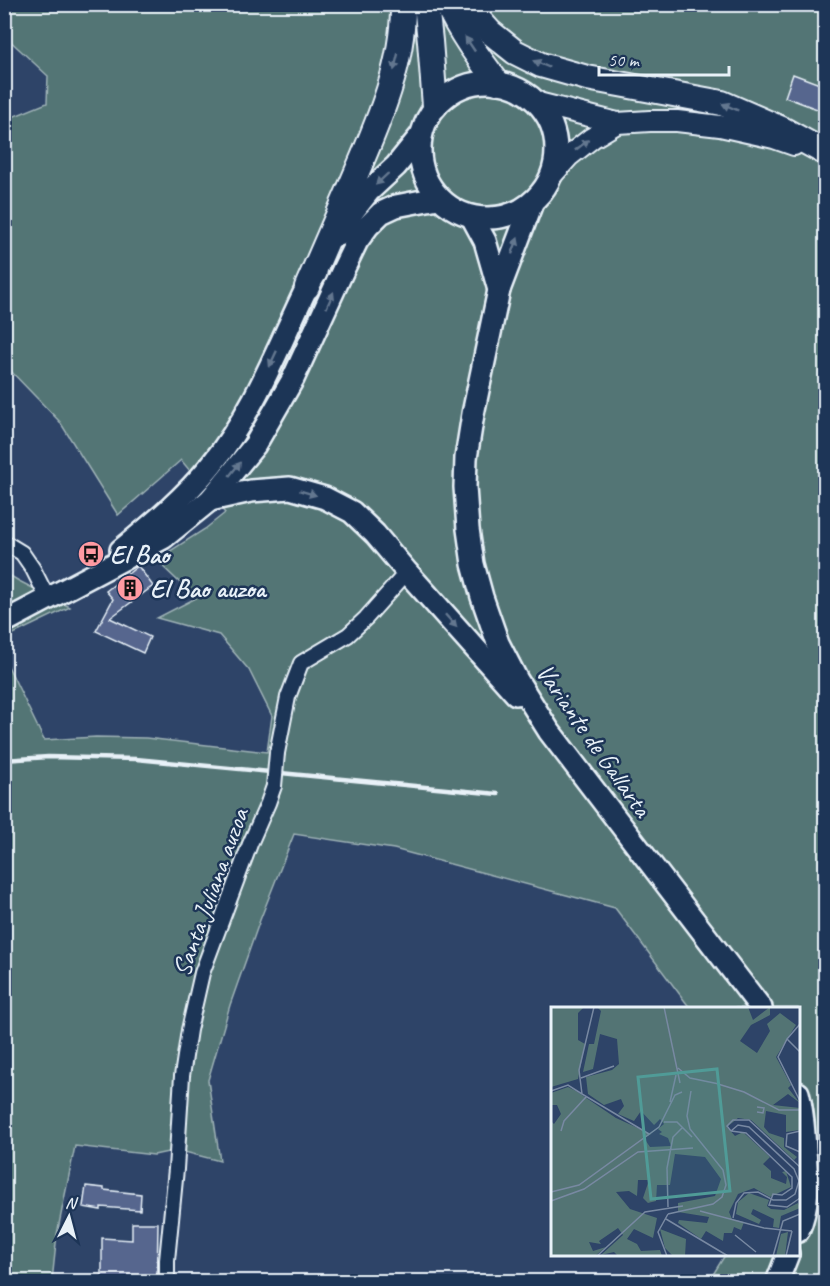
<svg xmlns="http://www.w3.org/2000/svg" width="830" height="1286" viewBox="0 0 830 1286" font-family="Caveat,sans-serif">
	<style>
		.green { fill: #537474; stroke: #9eb2b6; stroke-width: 1.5 }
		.building { fill: #56668e; stroke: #e8f1f8; stroke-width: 1.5 }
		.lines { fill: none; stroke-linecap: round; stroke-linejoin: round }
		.street-casing { stroke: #e8f1f8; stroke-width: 18 }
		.secondary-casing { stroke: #e8f1f8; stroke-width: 24 }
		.primary-casing { stroke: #e8f1f8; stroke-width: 26 }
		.highway-casing { stroke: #e8f1f8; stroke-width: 28 }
		.street { stroke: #1d3557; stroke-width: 14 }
		.secondary { stroke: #1d3557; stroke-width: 20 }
		.primary { stroke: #1d3557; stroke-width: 21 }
		.highway { stroke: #1d3557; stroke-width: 24 }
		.rail { stroke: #e8f1f8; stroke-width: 4.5 }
		.street-bridge-casing { stroke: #e8f1f8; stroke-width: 18; stroke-linecap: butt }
		.street-bridge { stroke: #1d3557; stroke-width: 14 }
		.oneway { fill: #64778f }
		.labels { text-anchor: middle; stroke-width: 5; stroke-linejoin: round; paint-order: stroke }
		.poi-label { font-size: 26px; font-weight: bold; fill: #e8f1f8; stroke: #1d3557; text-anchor: start }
		.street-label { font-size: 26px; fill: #e8f1f8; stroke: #1d3557 }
		.inset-road { fill: none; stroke: #7889a2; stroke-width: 1.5 }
		.view { fill: #509b97; fill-opacity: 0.15; stroke: #509b97; stroke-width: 3 }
		.inset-edge { fill: none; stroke: #e8f1f8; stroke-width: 3 }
	</style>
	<rect width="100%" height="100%" fill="#2e4468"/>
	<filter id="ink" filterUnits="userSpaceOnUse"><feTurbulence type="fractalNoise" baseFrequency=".0167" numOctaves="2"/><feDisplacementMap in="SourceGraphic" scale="12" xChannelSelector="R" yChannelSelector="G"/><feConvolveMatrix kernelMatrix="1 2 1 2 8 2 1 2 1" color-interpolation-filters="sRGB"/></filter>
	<g filter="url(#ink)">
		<g class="green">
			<polygon points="4,5 825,5 825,1281 709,1281 725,1255 798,1254 798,1008 690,1008 615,908 394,849 294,834 260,920 230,1005 208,1080 220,1161 177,1150 154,1155 75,1146 57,1234 52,1281 5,1281 4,1092 7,1087 4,1086 5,660 44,740 96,737 146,738 267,752 272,716 249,670 219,635 157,618 196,598 156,560 205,529 225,513 181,460 118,515 60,422 5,365 5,120 47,103 48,76 5,36"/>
			<polygon points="4,572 19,581 70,607 5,638"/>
		</g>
		<g class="building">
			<polygon points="793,74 825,86 825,112 785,97"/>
			<polygon points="138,566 153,586 110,618 150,637 143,653 96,631 113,599 106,591"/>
			<polygon points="86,1186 104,1188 104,1190 141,1194 140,1210 101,1207 101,1210 83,1207"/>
			<polygon points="132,1223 158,1223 157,1281 102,1281 102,1238 132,1240"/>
		</g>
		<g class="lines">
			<defs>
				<g id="street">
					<polyline points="4,542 22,553 33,569 48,599"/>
					<polyline points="277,753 288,697 301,663 348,635 366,618 407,572"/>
					<polyline points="167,1282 167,1260 176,1169 182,1076 189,1030 202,973 250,844 268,803 274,786"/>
				</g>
				<g id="secondary">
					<polyline points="538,103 617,123 650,121 677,121 720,126 774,138 794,145"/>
					<polyline points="552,175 569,156 592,138 617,123"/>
				</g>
				<g id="primary">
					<circle cx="488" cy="150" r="68"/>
					<polyline points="532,203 499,290 473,414 466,458 465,487 468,529 473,564 482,597 498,643 517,680 549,731 761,1008"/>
					<polyline points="472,217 485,241 499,290"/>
					<polyline points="338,235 354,210 369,191 396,166 421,135"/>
					<polyline points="210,500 251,491 290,488 325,498 352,512 375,534 407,572 516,694"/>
					<path d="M 121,550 C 153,524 185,497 211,465 C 254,412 278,347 307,287 L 316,273"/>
					<polyline points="4,622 163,538 210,500 255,445 293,379 343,270 357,241 368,226 381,213 396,206 438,198"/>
					<path d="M 798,1093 C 803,1112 804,1131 805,1150 C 807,1178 810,1204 798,1231"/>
					<polyline points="777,1282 788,1254"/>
				</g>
				<g id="highway">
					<polyline points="426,4 430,41 435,106"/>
					<path d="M 447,4 C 460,33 478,57 497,82"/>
					<polyline points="465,4 490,32 515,52 541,65 587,78 722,103 784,130 826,153"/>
					<path d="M 307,287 C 322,252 338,216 353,181 C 377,125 404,66 403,4"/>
				</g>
			</defs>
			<use href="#street" class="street-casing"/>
			<use href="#secondary" class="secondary-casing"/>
			<use href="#primary" class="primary-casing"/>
			<use href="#highway" class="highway-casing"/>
			<use href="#street" class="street"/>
			<use href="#secondary" class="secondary"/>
			<use href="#primary" class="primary"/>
			<use href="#highway" class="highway"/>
			<polyline class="rail" points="4,760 48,757 136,759 498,794"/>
			<defs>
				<polyline id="street-bridge" points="274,786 277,753"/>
			</defs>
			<use href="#street-bridge" class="street-bridge-casing"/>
			<use href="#street-bridge" class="street-bridge"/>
		</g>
		<defs><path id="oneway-solid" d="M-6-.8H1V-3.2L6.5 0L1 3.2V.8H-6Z" transform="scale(1.5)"/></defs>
		<g class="oneway">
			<use href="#oneway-solid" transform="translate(470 44) rotate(-124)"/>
			<use href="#oneway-solid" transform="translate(396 62) rotate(104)"/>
			<use href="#oneway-solid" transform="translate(541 64) rotate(-157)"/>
			<use href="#oneway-solid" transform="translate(730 107) rotate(-157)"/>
			<use href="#oneway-solid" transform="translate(582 145) rotate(-38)"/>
			<use href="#oneway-solid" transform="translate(382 179) rotate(137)"/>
			<use href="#oneway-solid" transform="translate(515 246) rotate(-70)"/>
			<use href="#oneway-solid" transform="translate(330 300) rotate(-66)"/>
			<use href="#oneway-solid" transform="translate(273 359) rotate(115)"/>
			<use href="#oneway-solid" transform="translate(235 469) rotate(-51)"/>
			<use href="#oneway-solid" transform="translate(308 493) rotate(17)"/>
			<use href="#oneway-solid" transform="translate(451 621) rotate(48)"/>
		</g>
	</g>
	<defs>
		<symbol id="bus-disc" viewBox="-11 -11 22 22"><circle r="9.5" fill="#ff9aa2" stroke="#1d3557"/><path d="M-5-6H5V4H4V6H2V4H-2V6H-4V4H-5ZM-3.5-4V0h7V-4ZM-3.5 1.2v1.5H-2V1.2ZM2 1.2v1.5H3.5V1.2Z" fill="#111"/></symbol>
		<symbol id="building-disc" viewBox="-11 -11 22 22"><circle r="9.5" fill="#ff9aa2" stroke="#1d3557"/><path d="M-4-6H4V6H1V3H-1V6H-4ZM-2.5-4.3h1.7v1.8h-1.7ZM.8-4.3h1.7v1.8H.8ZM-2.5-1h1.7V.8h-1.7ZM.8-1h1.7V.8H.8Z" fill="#111"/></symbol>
	</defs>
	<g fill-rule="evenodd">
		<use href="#bus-disc" x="76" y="539" width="30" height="30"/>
		<use href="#building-disc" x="115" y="573" width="30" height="30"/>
	</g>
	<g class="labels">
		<g class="poi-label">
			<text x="110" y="563">El Bao</text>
			<text x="150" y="597">El Bao auzoa</text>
		</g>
		<g class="street-label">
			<text transform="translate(594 740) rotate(55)" y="9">Variante de Gallarta</text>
			<text transform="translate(210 892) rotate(-70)" y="9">Santa Juliana auzoa</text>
		</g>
	</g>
	<g transform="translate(551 1007)">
		<rect width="249" height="249" fill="#2e4468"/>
		<path d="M 0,0 L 33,0 L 27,6 L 27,33 L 34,37 L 27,72 L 0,80 ZM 46,0 L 197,0 L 202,13 L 219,0 L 219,8 L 200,18 L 189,34 L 206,46 L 219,24 L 216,17 L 229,6 L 245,18 L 225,50 L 240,78 L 237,81 L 249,96 L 237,87 L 222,98 L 249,101 L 249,123 L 235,125 L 235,108 L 215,104 L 213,120 L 218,126 L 233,131 L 233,140 L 246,150 L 243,153 L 200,113 L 187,111 L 176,120 L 184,129 L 192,125 L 219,150 L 212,157 L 220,164 L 220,171 L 235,177 L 236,170 L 231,165 L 235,164 L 240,180 L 219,190 L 203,181 L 187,187 L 178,205 L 181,212 L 193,215 L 190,223 L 183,220 L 181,226 L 173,226 L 172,234 L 155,224 L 150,232 L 127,216 L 128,213 L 156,216 L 158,210 L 127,205 L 127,196 L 164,189 L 170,172 L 154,150 L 124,147 L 119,178 L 106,178 L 105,194 L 97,196 L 92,191 L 98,173 L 87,173 L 86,189 L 78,184 L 65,185 L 79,202 L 106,211 L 102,231 L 83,222 L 76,232 L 86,237 L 90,244 L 109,243 L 111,249 L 67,249 L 63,245 L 50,248 L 72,228 L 67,221 L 48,234 L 50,237 L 38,235 L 42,244 L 55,240 L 44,249 L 0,249 L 0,114 L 3,117 L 10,107 L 6,98 L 0,98 L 0,86 L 17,80 L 25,84 L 65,111 L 100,127 L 93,131 L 99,140 L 120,139 L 117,131 L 108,127 L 111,125 L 107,122 L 113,117 L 109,112 L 103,118 L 90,104 L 83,114 L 67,107 L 73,99 L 70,92 L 53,98 L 37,87 L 35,70 L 61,63 L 68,57 L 66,32 L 49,27 L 42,62 L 32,65 L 38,37 L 43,37 L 50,4 ZM 198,186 L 218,193 L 216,199 L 220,202 L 233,203 L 247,196 L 249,201 L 230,209 L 228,221 L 222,220 L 223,212 L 202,202 L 200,207 L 210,213 L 208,217 L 185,207 L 187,195 ZM 109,222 L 135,232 L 134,249 L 122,249 L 114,241 ZM 237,225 L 234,249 L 225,249 L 230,227 Z" fill="#537474"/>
		<path class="inset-road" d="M 43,0 L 28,63 L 31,87 L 98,127M 113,0 L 129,76M 236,32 L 249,17M 249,45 L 236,32 L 227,50 L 249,94M 127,61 L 139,71 L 168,77M 30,71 L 63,59M 167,77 L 193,85 L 228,103 L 249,103M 0,84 L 17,78 L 31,87M 119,95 L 125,68M 206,105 L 212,106 L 213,101 L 206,100M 113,115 L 126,115 L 141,130M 10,124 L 13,114 L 35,90M 180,124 L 187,118 L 198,120 L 243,162 L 248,174 L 244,187 L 235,193 L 222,193 L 207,185 L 193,186 L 185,196 L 182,211M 180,124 L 195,126 L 241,170 L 241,181 L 231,188 L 222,187 L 218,198 L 236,200 L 249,191M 180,124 L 176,119 L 182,113 L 198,113 L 249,160M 249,124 L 236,127 L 235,139 L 249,145M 0,185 L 28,178 L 108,120 L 124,88 L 131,85M 0,194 L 33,182 L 87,145 L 142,141M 117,200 L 116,161 L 122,130 L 131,121M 149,204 L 213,221 L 241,224M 117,207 L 162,197 L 171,190 L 175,178 L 172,163 L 139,122 L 136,109 L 140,84M 115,212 L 177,249M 184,228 L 205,245M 46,249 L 94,205 L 132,199M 116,249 L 107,225 L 117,207M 177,249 L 198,249M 222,249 L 232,214 L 249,207M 235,249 L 241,224"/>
		<path class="view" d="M 166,62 L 179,184 L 100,192 L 87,70 Z"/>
		<rect width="249" height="249" class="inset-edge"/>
	</g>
	<rect width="830" height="1286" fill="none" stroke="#1d3557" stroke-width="24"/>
	<rect x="12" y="12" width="806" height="1262" fill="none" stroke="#e8f1f8" stroke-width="2" filter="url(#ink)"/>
	<g transform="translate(69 1217) rotate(6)" stroke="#1d3557" stroke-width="4.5" paint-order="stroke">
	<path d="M0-4.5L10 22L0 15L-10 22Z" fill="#e8f1f8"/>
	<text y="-9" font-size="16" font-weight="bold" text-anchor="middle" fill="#e8f1f8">N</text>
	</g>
	<path d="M599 66v9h130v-9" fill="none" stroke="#e8f1f8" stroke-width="3"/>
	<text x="608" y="66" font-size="18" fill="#e8f1f8" stroke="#1d3557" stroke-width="4.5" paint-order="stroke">50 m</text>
</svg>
